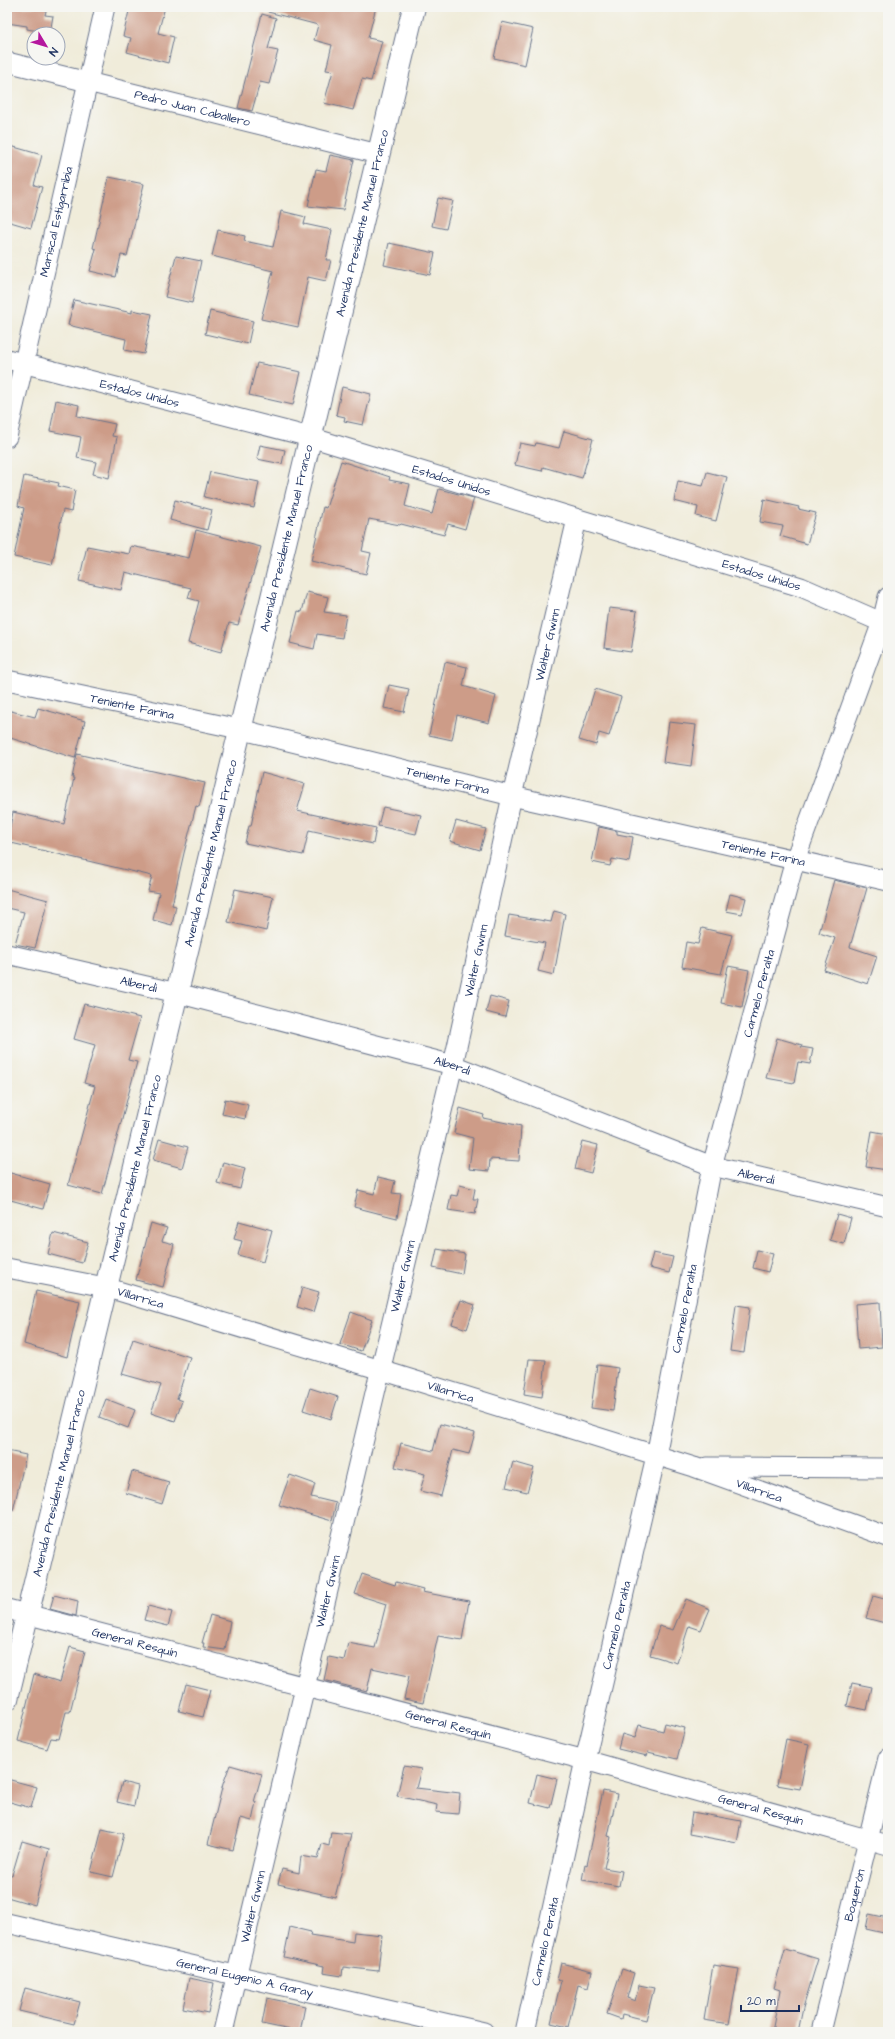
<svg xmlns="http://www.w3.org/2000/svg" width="895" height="2039" viewBox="0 0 895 2039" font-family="'Architects Daughter',sans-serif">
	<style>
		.building { fill: #cd9c88 }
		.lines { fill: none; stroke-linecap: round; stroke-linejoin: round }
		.minor-casing { stroke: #667189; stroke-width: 21 }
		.secondary-casing { stroke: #667189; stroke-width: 24 }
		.minor { stroke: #fff; stroke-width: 19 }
		.secondary { stroke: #fff; stroke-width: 22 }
		.labels { text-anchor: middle; stroke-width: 4; stroke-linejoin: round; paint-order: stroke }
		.street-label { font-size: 12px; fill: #1b2f5e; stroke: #f6f6f2 }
	</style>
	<rect width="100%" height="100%" fill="#f6f6f2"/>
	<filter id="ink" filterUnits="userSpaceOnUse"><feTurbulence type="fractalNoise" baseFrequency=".025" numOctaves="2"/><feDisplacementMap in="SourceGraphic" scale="8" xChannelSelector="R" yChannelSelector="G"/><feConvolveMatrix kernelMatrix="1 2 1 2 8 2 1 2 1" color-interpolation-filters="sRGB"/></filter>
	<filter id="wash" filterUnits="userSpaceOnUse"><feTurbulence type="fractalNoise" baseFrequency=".012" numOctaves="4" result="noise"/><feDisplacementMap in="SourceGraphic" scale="16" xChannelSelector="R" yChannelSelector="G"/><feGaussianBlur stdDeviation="0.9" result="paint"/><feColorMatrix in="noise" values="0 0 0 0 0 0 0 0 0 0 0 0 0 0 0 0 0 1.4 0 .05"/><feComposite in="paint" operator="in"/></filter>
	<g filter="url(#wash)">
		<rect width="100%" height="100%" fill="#f0ecda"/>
		<g id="blocks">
			<g class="building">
				<polygon points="7,7 47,7 45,15 53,16 50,33 27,29 27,26 7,23"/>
				<polygon points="130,7 165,7 158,33 174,37 168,63 127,52 131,38 123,36"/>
				<polygon points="269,7 376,7 368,38 382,41 371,81 362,79 353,110 324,103 333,71 326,70 332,45 314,40 318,25 268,12"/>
				<polygon points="262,14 276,18 268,49 278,51 269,84 260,82 252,111 238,108"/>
				<polygon points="502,22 533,29 525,65 494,58"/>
				<polygon points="7,145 42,155 34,185 42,187 31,228 7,221"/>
				<polygon points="330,155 354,160 343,210 308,206 316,169 326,171"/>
				<polygon points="109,177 144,184 127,256 121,255 116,277 90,271 96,249 93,248"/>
				<polygon points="438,198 453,201 446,229 432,226"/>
				<polygon points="281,211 306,217 304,224 332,230 326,260 331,260 326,281 308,277 298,327 261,319 273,271 212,256 218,230 245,236 244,241 273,247"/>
				<polygon points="389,243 435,253 430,275 384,265"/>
				<polygon points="176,256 201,261 192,303 165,297"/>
				<polygon points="74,300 132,313 132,310 152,314 144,354 124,350 126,339 68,325"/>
				<polygon points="210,311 253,321 248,344 205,334"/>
				<polygon points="257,363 301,372 293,405 249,395"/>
				<polygon points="342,387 371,394 363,425 344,421 345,417 336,415"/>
				<polygon points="56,400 79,405 77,416 115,424 112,436 117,437 109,478 93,474 96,462 77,458 81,437 50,431"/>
				<polygon points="564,431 593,439 582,478 543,467 542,471 515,465 520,443 535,446 536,443 559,448"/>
				<polygon points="260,445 285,450 282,464 257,459"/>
				<polygon points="341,461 390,477 389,480 410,484 405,506 432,514 439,489 474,498 465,529 448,524 444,535 401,524 400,525 369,519 362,551 371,553 366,574 311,561 323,507 326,508"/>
				<polygon points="210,472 259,482 254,508 204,497"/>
				<polygon points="707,472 727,477 716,521 696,516 698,507 674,501 678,481 703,486"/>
				<polygon points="24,476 59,483 58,486 75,490 71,512 63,510 52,565 14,557 24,508 18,506"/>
				<polygon points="764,499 799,507 798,509 816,513 807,544 780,536 783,526 760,522"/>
				<polygon points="175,500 212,510 207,530 170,520"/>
				<polygon points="196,530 261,547 238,625 229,623 221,652 188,643 199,601 188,598 191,588 125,572 121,590 79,581 87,546 129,554 131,546 189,558"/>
				<polygon points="307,592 328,597 324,612 346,615 342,638 317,634 314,649 290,643 298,611 302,612"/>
				<polygon points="609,608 637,611 631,652 604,648"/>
				<polygon points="445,662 467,667 463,686 496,696 489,723 457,715 452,740 429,735"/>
				<polygon points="389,685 409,689 404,712 384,708"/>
				<polygon points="595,689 621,697 609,736 599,733 596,745 579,740"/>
				<polygon points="38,708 85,721 75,758 7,737 7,710 35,717"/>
				<polygon points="669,722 696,725 691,766 663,762"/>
				<polygon points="77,754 205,783 199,807 196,806 184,853 172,905 176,906 172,925 153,920 159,893 148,891 152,876 7,842 13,812 64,824 74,778 72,778"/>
				<polygon points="262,772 305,784 297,811 376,828 373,844 309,830 303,855 245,843 249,826 251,826"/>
				<polygon points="383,807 421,815 416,834 378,826"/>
				<polygon points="456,821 486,829 480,850 450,841"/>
				<polygon points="599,827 617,831 617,834 633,837 629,862 612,859 610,866 592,862"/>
				<polygon points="834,880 867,888 850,947 877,956 868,984 824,970 835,938 819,933"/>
				<polygon points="7,889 48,900 35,948 15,944 24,912 7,908"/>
				<polygon points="235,889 273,897 266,931 228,922"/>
				<polygon points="730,894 746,898 742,914 726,911"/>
				<polygon points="554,911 565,914 554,975 538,971 545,943 505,936 509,915 551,922"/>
				<polygon points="702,928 732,935 721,974 682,967 686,942 698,944"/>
				<polygon points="728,966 749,970 742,1007 721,1003"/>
				<polygon points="490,996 509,1001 505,1017 486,1012"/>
				<polygon points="84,1004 140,1018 128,1060 137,1062 102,1194 68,1185 95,1086 84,1083 95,1045 74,1039"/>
				<polygon points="777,1038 802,1045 801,1047 813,1049 810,1064 798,1062 794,1083 766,1078"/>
				<polygon points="225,1099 248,1105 245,1119 222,1114"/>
				<polygon points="460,1108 484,1115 483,1118 521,1126 519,1161 490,1159 489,1171 469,1169 473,1138 454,1133"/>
				<polygon points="872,1131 888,1134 888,1170 866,1167"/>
				<polygon points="159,1139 188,1147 182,1168 153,1160"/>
				<polygon points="582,1141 598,1145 591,1173 575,1169"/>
				<polygon points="223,1162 245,1168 240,1189 217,1183"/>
				<polygon points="7,1172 50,1184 43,1209 7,1199"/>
				<polygon points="378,1177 395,1181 392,1193 401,1194 397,1218 354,1207 358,1190 374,1194"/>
				<polygon points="460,1185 475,1189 473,1199 478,1199 475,1214 448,1210 451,1195 457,1196"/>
				<polygon points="837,1214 851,1218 844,1244 830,1240"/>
				<polygon points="239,1221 272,1230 263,1262 238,1255 242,1241 234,1239"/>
				<polygon points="151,1223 167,1228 162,1241 174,1244 163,1287 136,1280"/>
				<polygon points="53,1233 88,1242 82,1263 48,1254"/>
				<polygon points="437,1249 465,1254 462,1274 433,1268"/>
				<polygon points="757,1250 773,1254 768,1272 753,1268"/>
				<polygon points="653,1253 673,1257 669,1273 649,1268"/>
				<polygon points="302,1287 319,1292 313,1312 297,1307"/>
				<polygon points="36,1291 80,1301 67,1357 24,1344"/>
				<polygon points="461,1300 475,1305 467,1329 452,1324"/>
				<polygon points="880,1302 882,1347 858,1349 855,1304"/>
				<polygon points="736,1305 750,1307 744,1353 730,1351"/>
				<polygon points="351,1312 372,1320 361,1351 340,1344"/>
				<polygon points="133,1339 190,1357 177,1399 182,1401 175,1421 151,1413 161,1385 122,1374"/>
				<polygon points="529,1359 546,1360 542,1397 524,1394"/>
				<polygon points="597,1365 618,1368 613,1411 591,1408"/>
				<polygon points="310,1388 338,1397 331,1419 303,1410"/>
				<polygon points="106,1399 135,1410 128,1428 99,1417"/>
				<polygon points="440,1424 475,1433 469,1454 453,1450 441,1496 420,1491 425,1474 395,1467 401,1443 433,1451"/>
				<polygon points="7,1451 26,1455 13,1511 7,1510"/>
				<polygon points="513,1462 534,1468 527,1492 506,1487"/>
				<polygon points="132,1471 169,1482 162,1504 126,1493"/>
				<polygon points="290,1475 315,1484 311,1497 336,1503 332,1521 279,1505"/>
				<polygon points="362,1574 395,1585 396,1582 423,1589 422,1592 469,1601 462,1640 438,1636 423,1703 404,1699 409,1676 372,1668 367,1691 324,1680 329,1657 344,1660 348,1643 375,1648 386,1604 355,1594"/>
				<polygon points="54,1595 78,1601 76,1616 50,1609"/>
				<polygon points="873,1596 888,1600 888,1611 885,1623 866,1618"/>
				<polygon points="686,1599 710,1609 701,1630 689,1626 677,1663 650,1655 659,1626 673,1630"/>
				<polygon points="148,1606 172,1612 168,1626 144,1620"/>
				<polygon points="210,1615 230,1621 225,1650 203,1647 204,1643 202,1643"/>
				<polygon points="70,1647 85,1651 70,1712 66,1712 59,1739 51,1738 47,1749 18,1741 34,1674 60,1682"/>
				<polygon points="852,1683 872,1687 867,1710 847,1706"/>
				<polygon points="186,1684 210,1690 203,1717 179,1711"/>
				<polygon points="665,1723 685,1728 677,1759 648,1752 647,1756 618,1749 622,1734 635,1738 639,1725 663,1731"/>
				<polygon points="786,1739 809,1744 800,1789 777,1785"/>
				<polygon points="230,1765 262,1774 254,1802 256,1802 252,1821 241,1818 233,1850 208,1844 223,1784"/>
				<polygon points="404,1766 421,1769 416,1788 460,1793 458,1814 436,1812 437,1805 397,1796"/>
				<polygon points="537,1774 557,1779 550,1808 530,1803"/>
				<polygon points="7,1779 37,1787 31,1808 7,1801"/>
				<polygon points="122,1782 138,1786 134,1806 117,1802"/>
				<polygon points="603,1791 617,1794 608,1836 611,1837 604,1868 622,1871 619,1886 582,1880 585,1864 587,1865"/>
				<polygon points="692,1812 741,1821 737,1843 689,1834"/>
				<polygon points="102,1829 124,1834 113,1877 91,1872"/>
				<polygon points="331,1832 351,1834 335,1897 278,1884 282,1869 299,1873 301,1856 318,1859 322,1844 329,1846"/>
				<polygon points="22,1841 49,1849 35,1905 7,1897 7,1874 12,1875"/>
				<polygon points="869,1914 888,1918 888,1934 866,1929"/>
				<polygon points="290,1927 311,1932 310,1935 353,1942 354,1932 382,1935 378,1971 343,1967 342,1976 323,1973 324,1966 284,1957"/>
				<polygon points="785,1949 818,1959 803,2008 798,2032 772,2032 780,1990 774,1988"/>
				<polygon points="561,1963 592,1971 588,1988 578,1985 568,2027 551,2023 561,1981 557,1980"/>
				<polygon points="713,1965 739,1969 729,2024 704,2020"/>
				<polygon points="622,1969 634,1973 627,1998 635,2001 639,1985 654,1988 646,2020 622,2014 621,2019 607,2014"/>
				<polygon points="189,1978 214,1983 208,2013 183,2008"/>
				<polygon points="25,1988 80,2002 74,2024 19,2011"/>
				<polygon points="267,1998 305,2006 300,2032 262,2024"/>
			</g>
		</g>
	</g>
	<g filter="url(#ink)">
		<use href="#blocks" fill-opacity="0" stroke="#667189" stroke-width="1"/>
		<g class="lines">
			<defs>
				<g id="minor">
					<path id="s1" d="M 7,62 L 378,154"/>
					<path id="s2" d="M 7,359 L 310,437 L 801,587 L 888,625"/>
					<path id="s3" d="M 7,437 L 105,7"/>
					<path id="s4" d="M 7,680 L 239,729 L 512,796 L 888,881"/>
					<path id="s5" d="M 7,954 L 177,993 L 453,1065 L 712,1166 L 888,1207"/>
					<path id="s6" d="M 7,1268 L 105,1287 L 381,1370 L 694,1467 L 888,1537"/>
					<polyline points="707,1467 888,1468"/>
					<path id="s7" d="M 7,1609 L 585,1760 L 888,1845"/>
					<path id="s8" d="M 7,1923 L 484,2032"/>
					<path id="s9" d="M 223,2032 L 453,1065 L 512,796 L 577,519"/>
					<path id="s10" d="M 525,2032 L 585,1760 L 656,1456 L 712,1166 L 795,860 L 882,622 L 888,597"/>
					<path id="s11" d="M 821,2032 L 888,1758"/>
				</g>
				<g id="secondary">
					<path id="s12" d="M 7,1699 L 414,7"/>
				</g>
			</defs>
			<use href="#minor" class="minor-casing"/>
			<use href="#secondary" class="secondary-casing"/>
			<use href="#minor" class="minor"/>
			<use href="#secondary" class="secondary"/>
		</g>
	</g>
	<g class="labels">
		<g class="street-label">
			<text dy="4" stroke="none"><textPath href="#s1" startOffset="191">Pedro Juan Caballero</textPath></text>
			<text dy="4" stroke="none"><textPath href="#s3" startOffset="221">Mariscal Estigarribia</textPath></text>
			<text dy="4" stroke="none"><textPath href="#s12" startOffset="1518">Avenida Presidente Manuel Franco</textPath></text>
			<text dy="4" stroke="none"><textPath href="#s2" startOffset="137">Estados Unidos</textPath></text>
			<text dy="4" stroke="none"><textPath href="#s2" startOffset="461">Estados Unidos</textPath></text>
			<text dy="4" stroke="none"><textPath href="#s12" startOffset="1194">Avenida Presidente Manuel Franco</textPath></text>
			<text dy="4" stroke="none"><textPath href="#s2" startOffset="785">Estados Unidos</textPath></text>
			<text dy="4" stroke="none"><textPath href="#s9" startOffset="1425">Walter Gwinn</textPath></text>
			<text dy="4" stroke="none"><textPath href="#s4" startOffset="128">Teniente Farina</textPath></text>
			<text dy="4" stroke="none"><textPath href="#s4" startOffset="452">Teniente Farina</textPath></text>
			<text dy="4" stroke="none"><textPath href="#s12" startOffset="870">Avenida Presidente Manuel Franco</textPath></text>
			<text dy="4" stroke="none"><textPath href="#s4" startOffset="776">Teniente Farina</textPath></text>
			<text dy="4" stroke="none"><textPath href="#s9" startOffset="1101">Walter Gwinn</textPath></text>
			<text dy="4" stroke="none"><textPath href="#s5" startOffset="135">Alberdi</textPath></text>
			<text dy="4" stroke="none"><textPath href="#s10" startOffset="1065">Carmelo Peralta</textPath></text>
			<text dy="4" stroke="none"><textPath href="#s5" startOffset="459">Alberdi</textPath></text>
			<text dy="4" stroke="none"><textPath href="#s12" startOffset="546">Avenida Presidente Manuel Franco</textPath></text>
			<text dy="4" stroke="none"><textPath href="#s5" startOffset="783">Alberdi</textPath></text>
			<text dy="4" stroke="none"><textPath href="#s9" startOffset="777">Walter Gwinn</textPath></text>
			<text dy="4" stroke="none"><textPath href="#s6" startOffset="137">Villarrica</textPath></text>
			<text dy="4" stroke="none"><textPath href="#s10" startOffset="741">Carmelo Peralta</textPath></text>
			<text dy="4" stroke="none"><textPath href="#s6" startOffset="461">Villarrica</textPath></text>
			<text dy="4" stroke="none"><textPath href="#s12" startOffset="222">Avenida Presidente Manuel Franco</textPath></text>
			<text dy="4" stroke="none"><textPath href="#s6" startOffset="785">Villarrica</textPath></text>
			<text dy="4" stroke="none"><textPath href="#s9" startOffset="453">Walter Gwinn</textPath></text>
			<text dy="4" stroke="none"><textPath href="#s10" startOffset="417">Carmelo Peralta</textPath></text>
			<text dy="4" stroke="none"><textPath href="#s7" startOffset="132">General Resquín</textPath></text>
			<text dy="4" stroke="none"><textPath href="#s7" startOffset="456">General Resquín</textPath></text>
			<text dy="4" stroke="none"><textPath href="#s7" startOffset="780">General Resquín</textPath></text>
			<text dy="4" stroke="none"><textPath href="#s11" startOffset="141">Boquerón</textPath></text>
			<text dy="4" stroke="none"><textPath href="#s9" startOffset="129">Walter Gwinn</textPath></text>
			<text dy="4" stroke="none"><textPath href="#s10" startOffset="93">Carmelo Peralta</textPath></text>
			<text dy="4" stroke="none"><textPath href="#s8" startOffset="244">General Eugenio A. Garay</textPath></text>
		</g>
	</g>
	<rect width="895" height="2039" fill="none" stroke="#f6f6f2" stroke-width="24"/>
	<g transform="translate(46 46) rotate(128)"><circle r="19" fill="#f6f6f2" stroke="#9ea6b7"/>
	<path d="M0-3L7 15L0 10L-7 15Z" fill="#b5179e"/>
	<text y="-6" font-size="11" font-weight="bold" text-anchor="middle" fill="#1b2f5e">N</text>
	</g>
	<path d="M741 2005v6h58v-6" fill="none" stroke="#1b2f5e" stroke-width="2"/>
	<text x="747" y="2005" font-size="12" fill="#1b2f5e" stroke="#f6f6f2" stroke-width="3" paint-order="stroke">20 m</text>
</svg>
